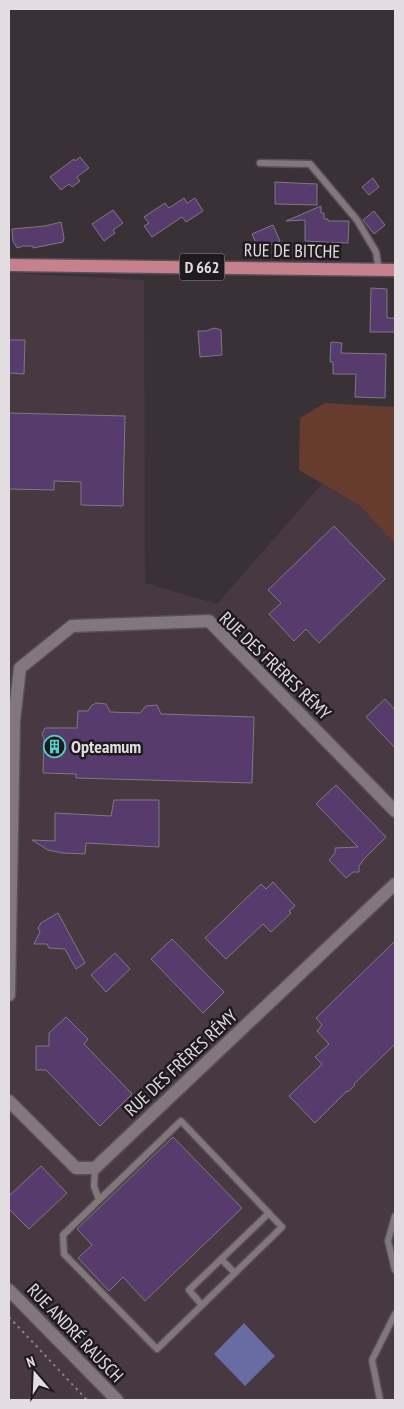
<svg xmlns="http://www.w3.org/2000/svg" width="404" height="1409" viewBox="0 0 404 1409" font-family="'PT Sans Narrow',sans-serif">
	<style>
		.built { fill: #473841 }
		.green { fill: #653c2e }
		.water { fill: #676ca3 }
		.building { fill: #573b6c; stroke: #7e7883 }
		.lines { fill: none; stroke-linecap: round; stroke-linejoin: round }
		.service-casing { stroke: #575055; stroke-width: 9 }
		.minor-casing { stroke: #575055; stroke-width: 15 }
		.tertiary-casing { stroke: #575055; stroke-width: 15 }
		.primary-casing { stroke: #575055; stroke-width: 15 }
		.path { stroke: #8a8287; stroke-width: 2; stroke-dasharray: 2.5 4; stroke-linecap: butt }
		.service { stroke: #81777d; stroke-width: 6 }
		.minor { stroke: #81777d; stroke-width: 12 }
		.tertiary { stroke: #81777d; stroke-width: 12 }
		.primary { stroke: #c6808e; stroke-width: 12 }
		.labels { text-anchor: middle; stroke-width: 5; stroke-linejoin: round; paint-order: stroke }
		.shield { fill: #1f1a1d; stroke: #a8a2a6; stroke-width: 1 }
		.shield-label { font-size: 16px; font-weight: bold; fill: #e3dde1 }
		.street-label { font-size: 18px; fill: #e3dde1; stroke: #1f1a1d }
		.poi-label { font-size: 18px; font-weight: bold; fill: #e3dde1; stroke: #1f1a1d; text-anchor: start }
	</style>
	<rect width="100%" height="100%" fill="#3a3137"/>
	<polygon class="built" points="9,273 144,280 145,583 217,604 322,484 360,506 395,544 395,1400 9,1400"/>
	<polygon class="green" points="325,403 395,407 395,544 360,506 299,470 300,418"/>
	<polygon class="water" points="244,1323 275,1356 245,1386 214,1354"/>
	<g class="building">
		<polygon points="80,157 89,168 77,177 80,181 72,187 69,184 61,190 50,177 74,159 75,161"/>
		<polygon points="373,178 379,187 369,195 362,187"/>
		<polygon points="275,182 317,184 317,205 275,204"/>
		<polygon points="184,198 187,203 195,198 203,211 186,222 182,217 152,237 144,226 149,223 144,217 165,203 169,208"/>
		<polygon points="321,206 321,213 324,213 324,219 328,219 328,221 349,221 348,243 305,241 305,220 286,221"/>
		<polygon points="113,210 123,223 113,230 115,233 104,241 92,224"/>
		<polygon points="374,211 385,225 374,234 363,220"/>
		<polygon points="61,222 64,238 63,242 33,248 33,246 23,246 17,248 13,241 12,229 45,226"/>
		<polygon points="273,225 280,241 259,250 252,234"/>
		<polygon points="371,288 387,289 387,318 395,318 395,332 370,332"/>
		<polygon points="214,328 221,330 222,355 200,357 198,331 206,331"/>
		<polygon points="9,340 25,340 24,374 9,373"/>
		<polygon points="331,342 342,343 341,353 386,354 385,398 355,397 356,374 333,374 333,362 330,362"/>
		<polygon points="9,413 125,416 123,506 81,505 81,482 54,481 54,490 9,489"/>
		<polygon points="334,526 385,579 319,643 306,629 294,641 269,614 281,603 268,590"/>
		<polygon points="385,699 395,710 395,748 366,717"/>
		<polygon points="96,703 106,704 110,712 140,713 146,706 157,705 161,714 254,717 252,783 76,778 76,774 43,773 44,739 42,734 45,728 77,728 78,711 88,711 91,706"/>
		<polygon points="336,785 386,837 364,859 359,866 359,872 353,872 346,878 329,860 335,853 335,848 358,847 316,804"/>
		<polygon points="114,800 159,800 159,847 86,843 85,854 63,853 48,850 32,840 55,841 55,813 111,816"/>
		<polygon points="273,882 295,906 289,911 291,913 271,932 263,924 226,959 205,938 261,884 266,889"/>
		<polygon points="58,913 85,963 76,969 65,949 49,948 47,944 34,944 40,932 38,928 41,923"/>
		<polygon points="172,939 224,992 203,1013 151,959"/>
		<polygon points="395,941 395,1044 354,1084 355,1085 348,1092 347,1091 315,1123 289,1096 322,1064 315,1057 329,1044 317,1031 322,1025 316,1018"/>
		<polygon points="115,953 130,969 106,992 91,975"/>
		<polygon points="66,1017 88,1039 84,1044 132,1094 100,1126 46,1070 36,1070 36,1046 49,1046 49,1033"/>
		<polygon points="173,1137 242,1208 145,1301 123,1277 109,1291 78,1258 92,1245 77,1229"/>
		<polygon points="41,1166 67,1193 29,1229 9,1209 9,1196"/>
	</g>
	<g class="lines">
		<defs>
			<g id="service">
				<polyline points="260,163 310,164 357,220 376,252 379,270"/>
				<polyline points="95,1168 94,1186 99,1200 63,1235 64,1254 157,1349 282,1227 181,1121 99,1200"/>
				<polyline points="395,1216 388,1241 395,1270"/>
				<polyline points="221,1259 235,1273"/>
				<polyline points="202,1305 189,1290 269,1213"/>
				<polyline points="380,1400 372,1360 395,1314"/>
			</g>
			<g id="minor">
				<polyline points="9,995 14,720 20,668 72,626 209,621 395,811"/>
				<polyline points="9,1101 76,1168 95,1168 395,884"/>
			</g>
			<polyline id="tertiary" points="9,1290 117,1400"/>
			<polyline id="primary" points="9,265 395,270"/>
		</defs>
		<use href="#service" class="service-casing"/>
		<use href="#minor" class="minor-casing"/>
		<use href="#tertiary" class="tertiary-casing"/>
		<use href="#primary" class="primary-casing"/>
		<polyline class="path" points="9,1317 87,1400"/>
		<use href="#service" class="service"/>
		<use href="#minor" class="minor"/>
		<use href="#tertiary" class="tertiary"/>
		<use href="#primary" class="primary"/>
	</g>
	<defs>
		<symbol id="building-ring" viewBox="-11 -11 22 22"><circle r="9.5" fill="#1f1a1d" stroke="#55cec5" stroke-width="1.5"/><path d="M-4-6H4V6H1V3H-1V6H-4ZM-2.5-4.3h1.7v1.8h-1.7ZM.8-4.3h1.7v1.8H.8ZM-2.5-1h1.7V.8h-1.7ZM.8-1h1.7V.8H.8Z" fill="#55cec5"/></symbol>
	</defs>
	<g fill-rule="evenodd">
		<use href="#building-ring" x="42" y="734" width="25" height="25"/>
	</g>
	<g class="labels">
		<rect class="shield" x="179.5" y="253.5" width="45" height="27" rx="4"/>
		<g class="shield-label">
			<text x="202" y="273">D 662</text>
		</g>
		<g class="street-label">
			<text transform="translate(292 251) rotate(1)" y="6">RUE DE BITCHE</text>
			<text transform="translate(275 666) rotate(44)" y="6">RUE DES FRÈRES RÉMY</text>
			<text transform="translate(181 1063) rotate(-43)" y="6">RUE DES FRÈRES RÉMY</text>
			<text transform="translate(75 1333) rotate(46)" y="6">RUE ANDRÉ RAUSCH</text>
		</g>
		<g class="poi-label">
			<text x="71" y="753">Opteamum</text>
		</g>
	</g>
	<rect width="404" height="1409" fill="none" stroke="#e3dde1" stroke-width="20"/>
	<g transform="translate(35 1374) rotate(341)" stroke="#1f1a1d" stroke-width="4" paint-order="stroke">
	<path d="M0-4L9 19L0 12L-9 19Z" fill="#e3dde1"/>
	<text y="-8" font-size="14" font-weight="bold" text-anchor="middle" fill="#e3dde1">N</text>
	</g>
</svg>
